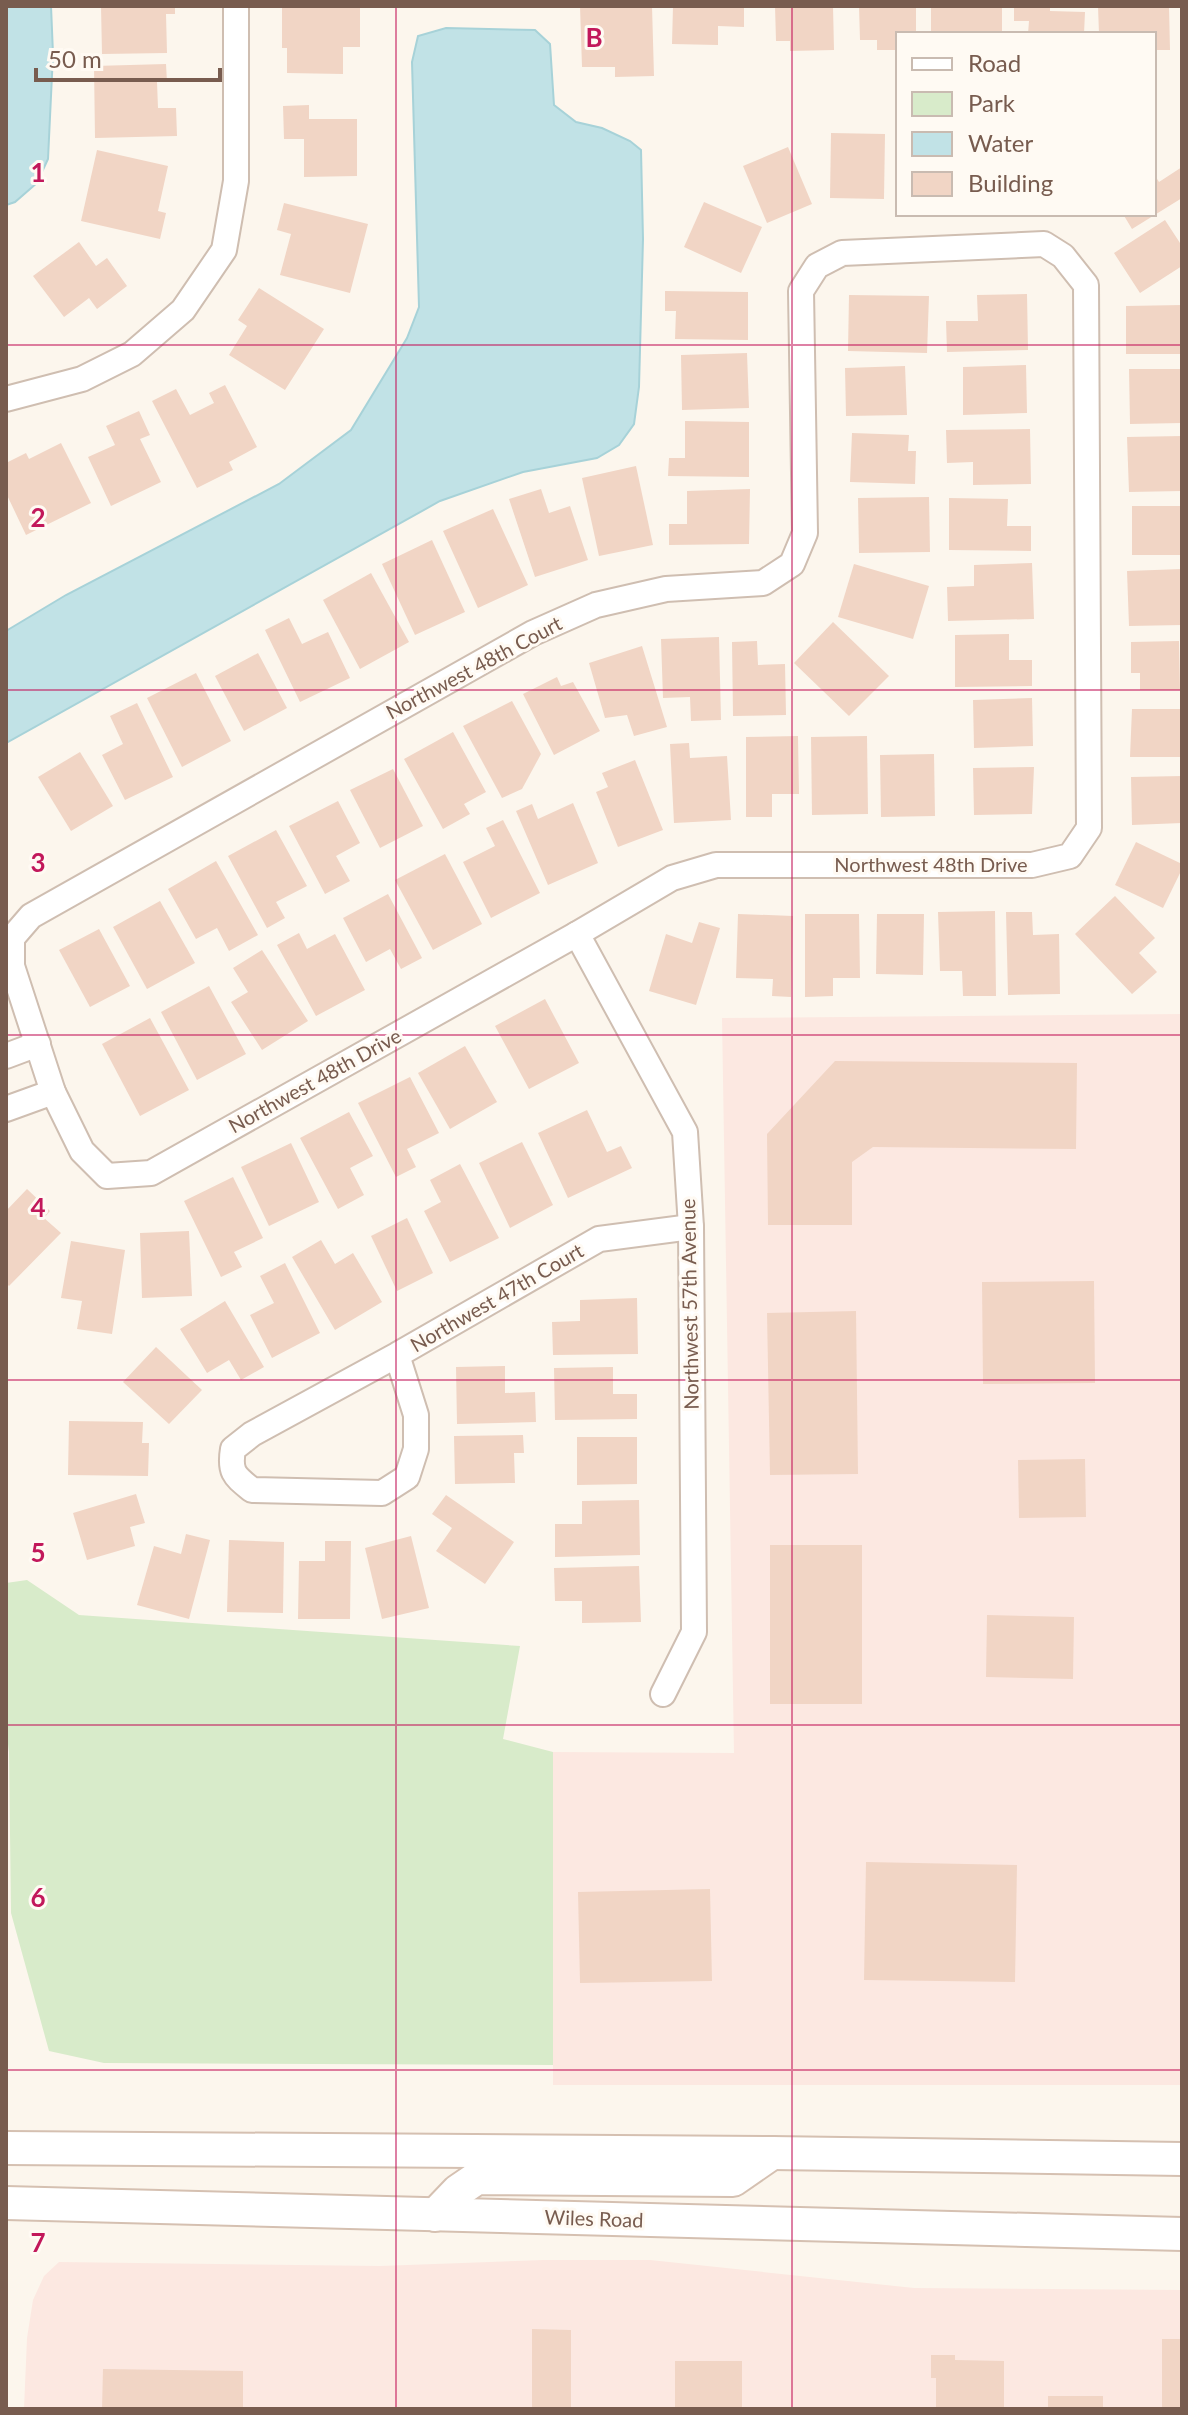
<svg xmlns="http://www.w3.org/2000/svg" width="1188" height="2415" viewBox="0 0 1188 2415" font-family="Lato,sans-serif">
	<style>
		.commercial { fill: #fce8e1 }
		.green { fill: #d8ebca }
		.water { fill: #c1e2e6; stroke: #a7d2d8; stroke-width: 2 }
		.building { fill: #f1d5c5 }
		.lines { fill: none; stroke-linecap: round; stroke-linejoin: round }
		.street-casing { stroke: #cfbeb1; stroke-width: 28 }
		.secondary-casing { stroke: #d5c0b1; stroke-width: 36 }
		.street { stroke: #fff; stroke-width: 24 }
		.secondary { stroke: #fff; stroke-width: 32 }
		.grid { fill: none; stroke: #c2185b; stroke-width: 2; stroke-opacity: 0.55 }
		.labels { text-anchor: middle; stroke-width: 6; stroke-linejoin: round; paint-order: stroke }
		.street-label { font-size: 20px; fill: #785c4f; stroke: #fffaf3 }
		.grid-label { font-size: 26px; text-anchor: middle; font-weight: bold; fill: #c2185b; stroke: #fffaf3; stroke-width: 6; stroke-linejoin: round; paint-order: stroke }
	</style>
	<rect width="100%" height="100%" fill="#fcf6ed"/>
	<g class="commercial">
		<polygon points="1182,1014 1182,2085 553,2085 553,1752 734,1753 722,1018"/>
		<polygon points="543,2260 650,2260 914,2288 1182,2290 1182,2409 24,2409 27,2338 33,2300 44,2276 59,2262 380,2266"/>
	</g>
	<polygon class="green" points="27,1580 79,1615 520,1646 503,1739 553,1752 553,2065 104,2063 49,2051 11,1913 9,1752 6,1728 6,1583"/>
	<g class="water">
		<polygon points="6,6 51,6 53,54 48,159 37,183 15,202 6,205"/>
		<polygon points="446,28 535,30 550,44 554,105 576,122 602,128 630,141 641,150 643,239 639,387 634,424 619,445 597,458 523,472 440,501 6,743 6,631 66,595 279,484 351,430 407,338 419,307 412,62 418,36"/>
	</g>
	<g class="building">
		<polygon points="101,6 175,6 175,14 166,14 167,53 102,54"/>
		<polygon points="282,6 360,6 360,47 343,47 343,74 287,73 287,48 282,48"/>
		<polygon points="580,6 652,6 654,76 615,77 615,67 582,67"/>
		<polygon points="673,6 744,6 744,27 718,26 718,45 672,44"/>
		<polygon points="775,6 833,6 834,50 790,51 790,41 776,41"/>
		<polygon points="859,6 916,6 916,34 898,34 898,50 877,50 877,40 860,40"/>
		<rect x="931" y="6" width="71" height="28"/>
		<polygon points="1014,6 1050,6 1050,11 1085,12 1084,34 1028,34 1029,21 1014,21"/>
		<polygon points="1098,6 1169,6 1170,50 1154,50 1154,34 1099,34"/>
		<polygon points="166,64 167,82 157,82 158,108 176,108 177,136 95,138 94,66"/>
		<polygon points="309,105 309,119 357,119 357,176 304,177 304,139 284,139 283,106"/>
		<polygon points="831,133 885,134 884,199 830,198"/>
		<polygon points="788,147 812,204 767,223 743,166"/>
		<polygon points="97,150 168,166 158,211 166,213 160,239 81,221"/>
		<polygon points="1182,167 1182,198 1132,229 1123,214 1154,214 1154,174 1159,182"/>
		<polygon points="704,202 762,227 741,273 684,247"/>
		<polygon points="284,203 368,224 350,293 280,275 291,234 277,230"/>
		<polygon points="1165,220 1180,243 1182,242 1182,266 1140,293 1114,253"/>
		<polygon points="79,242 96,266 107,258 127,286 97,309 89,298 64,317 33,276"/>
		<polygon points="259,288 324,329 285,390 229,355 247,326 238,320"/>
		<polygon points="665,291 748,292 748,340 675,339 676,311 665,311"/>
		<polygon points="1027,294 1028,350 947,352 946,321 978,321 977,295"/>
		<polygon points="849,295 929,296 927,353 848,351"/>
		<polygon points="1182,305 1182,354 1126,354 1126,306"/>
		<polygon points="747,353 749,408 682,410 681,355"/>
		<polygon points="1026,365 1027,413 963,415 963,367"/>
		<polygon points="905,366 907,415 846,416 845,368"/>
		<polygon points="1129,369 1182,369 1182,423 1130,424"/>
		<polygon points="225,385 257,447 229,462 233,470 197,488 152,401 176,389 190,415 214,403 209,393"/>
		<polygon points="139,411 150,435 140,439 161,482 111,506 88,457 115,445 106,426"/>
		<polygon points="685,421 749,422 749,477 668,476 669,458 685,458"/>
		<polygon points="1030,429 1031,484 973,485 973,462 947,463 946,430"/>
		<polygon points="852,433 909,435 908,451 916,451 915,484 850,482"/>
		<polygon points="1182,436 1182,491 1129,492 1127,437"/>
		<polygon points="61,443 91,503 26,535 6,493 6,463 26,453 29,459"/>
		<polygon points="636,466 653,545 599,556 582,478"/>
		<polygon points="541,489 549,513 570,506 588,560 535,577 509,499"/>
		<polygon points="750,489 749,544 669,545 669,524 687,524 687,491"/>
		<polygon points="929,497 930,552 859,553 858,498"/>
		<polygon points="949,498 1008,499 1007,526 1031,526 1031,551 949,550"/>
		<rect x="1132" y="506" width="50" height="49"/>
		<polygon points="493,509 528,585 478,608 443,531"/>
		<polygon points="432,540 465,612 415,635 382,564"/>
		<polygon points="1032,563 1034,619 948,621 947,587 974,586 974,565"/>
		<polygon points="854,564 929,586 913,639 838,617"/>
		<polygon points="1182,569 1182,625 1129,626 1127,571"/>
		<polygon points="371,573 409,642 360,669 323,600"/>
		<polygon points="289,618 302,644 328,632 350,678 300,702 265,630"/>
		<polygon points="833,622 889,676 849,716 794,663"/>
		<polygon points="1009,634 1009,660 1032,660 1032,686 955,687 955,635"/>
		<polygon points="719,637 721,720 691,721 690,697 663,698 661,639"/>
		<polygon points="757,641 758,665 785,664 786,715 733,716 732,642"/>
		<polygon points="1179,641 1180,690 1140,690 1140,673 1131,673 1131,642"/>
		<polygon points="642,646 667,727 634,736 627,715 605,718 589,663"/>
		<polygon points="258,653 287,708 244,731 215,676"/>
		<polygon points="196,673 231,741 182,767 147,698"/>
		<polygon points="557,677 561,686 573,682 600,731 554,755 523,694"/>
		<polygon points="1032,698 1033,746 974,748 973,700"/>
		<polygon points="512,701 541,754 522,789 502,798 463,726"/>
		<polygon points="137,703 173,777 125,800 102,755 123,744 110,716"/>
		<polygon points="1132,709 1182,709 1182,757 1130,757"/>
		<polygon points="453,732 486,792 464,804 470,814 443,829 404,759"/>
		<polygon points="798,736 799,794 772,794 772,817 746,817 746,737"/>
		<polygon points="867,736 868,814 812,815 811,737"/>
		<polygon points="689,743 690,758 727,756 731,820 674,823 670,744"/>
		<polygon points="80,752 113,806 71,831 38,777"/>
		<polygon points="934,754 935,816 881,817 880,755"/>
		<polygon points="635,760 663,830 618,847 596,792 608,787 602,773"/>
		<polygon points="1034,767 1032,814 974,815 973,768"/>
		<polygon points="393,769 423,826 380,848 350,790"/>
		<polygon points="1182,776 1182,823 1132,825 1131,777"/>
		<polygon points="338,801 360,843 336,856 350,881 325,894 289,826"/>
		<polygon points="573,803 598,863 548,885 516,811 532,804 538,819"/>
		<polygon points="503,820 540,893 491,918 463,862 495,846 486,828"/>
		<polygon points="276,830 307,886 276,902 285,918 267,928 228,856"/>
		<polygon points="1136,842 1182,864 1182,869 1163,908 1115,885"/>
		<polygon points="445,854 482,924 433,950 395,880"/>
		<polygon points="216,861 258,935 229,951 217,928 196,939 168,889"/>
		<polygon points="388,894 422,958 401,969 390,949 366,962 343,918"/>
		<polygon points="1115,896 1155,938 1139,953 1157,972 1132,994 1075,934"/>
		<polygon points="160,901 195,963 147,989 113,927"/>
		<polygon points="995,911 996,996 963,996 962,971 940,971 938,912"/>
		<polygon points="1006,912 1032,912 1033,935 1059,934 1060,994 1008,995"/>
		<polygon points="738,914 793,916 791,997 772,996 773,979 736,978"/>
		<polygon points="805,914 859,914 860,978 833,978 833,996 805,997"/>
		<polygon points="877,914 924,914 923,975 876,974"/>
		<polygon points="699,922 720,928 696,1005 649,991 666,934 692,943"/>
		<polygon points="99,929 130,986 90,1007 59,950"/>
		<polygon points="299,933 307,949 335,934 365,990 316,1016 277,945"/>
		<polygon points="262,950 308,1021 262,1050 231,1002 248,992 233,968"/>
		<polygon points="209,986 246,1054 197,1080 161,1012"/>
		<polygon points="545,999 579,1063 529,1089 495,1026"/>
		<polygon points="150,1018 189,1090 140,1116 102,1044"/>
		<polygon points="465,1046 497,1102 450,1129 418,1073"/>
		<polygon points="835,1061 1077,1063 1076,1149 873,1147 852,1162 852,1225 768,1225 767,1134"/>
		<polygon points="410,1077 439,1133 407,1149 416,1167 396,1177 358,1103"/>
		<polygon points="587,1110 607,1152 621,1146 632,1168 568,1198 538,1133"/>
		<polygon points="349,1112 373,1156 350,1168 364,1195 338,1209 300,1138"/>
		<polygon points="522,1142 553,1205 510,1228 479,1163"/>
		<polygon points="291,1143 319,1202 269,1226 241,1167"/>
		<polygon points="460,1164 499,1238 450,1262 424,1211 441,1202 430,1180"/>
		<polygon points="233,1177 263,1238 234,1252 242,1267 221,1277 184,1201"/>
		<polygon points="27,1189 50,1211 44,1218 61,1233 9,1286 6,1283 6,1211"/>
		<polygon points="407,1218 433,1273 397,1291 371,1236"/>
		<polygon points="189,1231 192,1296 142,1298 140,1233"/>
		<polygon points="321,1240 335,1264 353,1253 382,1302 335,1330 292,1257"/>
		<polygon points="71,1241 125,1250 112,1334 77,1329 82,1301 61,1298"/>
		<polygon points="285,1263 320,1333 272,1358 250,1315 274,1303 260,1276"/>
		<polygon points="1094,1281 1095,1383 983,1384 982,1282"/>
		<polygon points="637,1298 638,1354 553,1355 552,1322 580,1321 580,1300"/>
		<polygon points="225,1301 264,1367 241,1380 229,1360 207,1373 180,1329"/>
		<polygon points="856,1311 858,1474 770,1475 767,1313"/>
		<polygon points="156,1347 202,1390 169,1424 123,1382"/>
		<polygon points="505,1366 505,1393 535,1392 536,1422 457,1424 456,1367"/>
		<polygon points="613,1367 613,1394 637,1394 637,1419 555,1420 554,1368"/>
		<polygon points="69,1421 143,1422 142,1443 149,1443 148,1476 68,1475"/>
		<polygon points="523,1435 524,1453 514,1453 515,1483 455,1484 454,1436"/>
		<polygon points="577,1437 637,1437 637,1484 577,1485"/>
		<polygon points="1085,1459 1086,1517 1019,1518 1018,1460"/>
		<polygon points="136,1494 145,1523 130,1527 135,1546 87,1560 73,1513"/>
		<polygon points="446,1495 514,1542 485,1584 436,1551 452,1528 432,1514"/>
		<polygon points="639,1500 640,1555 555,1557 555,1524 582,1524 582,1501"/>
		<polygon points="186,1534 210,1540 189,1619 137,1605 154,1546 181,1554"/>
		<polygon points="411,1536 429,1608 382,1619 365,1548"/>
		<polygon points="229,1540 284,1542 283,1613 227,1612"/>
		<polygon points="325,1541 351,1541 350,1619 298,1619 299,1561 325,1561"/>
		<rect x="770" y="1545" width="92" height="159"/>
		<polygon points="639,1566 641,1622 582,1623 582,1601 555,1601 554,1568"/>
		<polygon points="987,1615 1074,1617 1073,1679 986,1677"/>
		<polygon points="866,1862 1017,1865 1015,1982 864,1980"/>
		<polygon points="710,1889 712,1981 580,1983 578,1892"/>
		<polygon points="532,2329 571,2330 571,2409 532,2409"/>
		<rect x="1162" y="2339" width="20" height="70"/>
		<polygon points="931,2355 955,2355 955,2360 1004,2361 1004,2409 936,2409 936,2378 931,2378"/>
		<rect x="675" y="2361" width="67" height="48"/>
		<polygon points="103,2369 243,2371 243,2409 102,2409"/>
		<rect x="1048" y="2396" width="55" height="13"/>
	</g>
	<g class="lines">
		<defs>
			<g id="street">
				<polygon points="1044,244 1063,256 1086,285 1089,828 1070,856 1032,865 716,865 672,878 577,934 151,1173 107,1176 82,1151 53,1092 12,966 12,938 31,916 533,633 596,605 666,589 763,583 792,564 805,533 801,291 817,266 842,253"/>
				<polyline points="6,399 82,379 132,354 183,310 224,250 236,181 236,6"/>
				<polyline points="577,934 685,1132 691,1227 694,1632 663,1694"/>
				<polyline points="6,1056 38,1044"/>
				<polyline points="6,1109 53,1092"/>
				<path d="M 397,1355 L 416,1415 L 416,1449 L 407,1477 L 382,1493 L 252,1490 C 235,1476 229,1473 233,1449 L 252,1434 L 397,1355 L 599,1239 L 691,1227"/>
			</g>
			<g id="secondary">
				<polyline points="6,2148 772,2153 1182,2159"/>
				<polyline points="6,2203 1182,2234"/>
				<polyline points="435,2215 458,2191 477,2178 733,2180 772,2153"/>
			</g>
		</defs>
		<use href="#street" class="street-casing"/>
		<use href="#secondary" class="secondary-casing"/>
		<use href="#street" class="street"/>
		<use href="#secondary" class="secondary"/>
	</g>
	<path class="grid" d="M 396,6 L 396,2409M 792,6 L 792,2409M 6,345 L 1182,345M 6,690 L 1182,690M 6,1035 L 1182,1035M 6,1380 L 1182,1380M 6,1725 L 1182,1725M 6,2070 L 1182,2070"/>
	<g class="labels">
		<g class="street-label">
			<text transform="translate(474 668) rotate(-28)" y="7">Northwest 48th Court</text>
			<text x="931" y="872">Northwest 48th Drive</text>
			<text transform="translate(315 1081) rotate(-29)" y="7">Northwest 48th Drive</text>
			<text transform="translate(497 1298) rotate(-30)" y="7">Northwest 47th Court</text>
			<text transform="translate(690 1304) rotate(-91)" y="7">Northwest 57th Avenue</text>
			<text transform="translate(594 2219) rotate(2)" y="7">Wiles Road</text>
		</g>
	</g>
	<g class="grid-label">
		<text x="594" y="47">B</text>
		<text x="38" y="182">1</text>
		<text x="38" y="527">2</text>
		<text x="38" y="872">3</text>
		<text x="38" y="1217">4</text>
		<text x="38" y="1562">5</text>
		<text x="38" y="1907">6</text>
		<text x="38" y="2252">7</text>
	</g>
	<rect width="1188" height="2415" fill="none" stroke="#785c4f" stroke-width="16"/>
	<rect x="896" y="32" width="260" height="184" fill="#fffaf3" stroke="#c9bbb1" stroke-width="2"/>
	<rect x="912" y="58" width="40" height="12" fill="#ffffff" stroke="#c9bbb1" stroke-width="2"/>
	<text x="968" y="72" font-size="24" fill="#785c4f">Road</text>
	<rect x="912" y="92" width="40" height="24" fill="#d8ebca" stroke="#c9bbb1" stroke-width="2"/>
	<text x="968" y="112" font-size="24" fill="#785c4f">Park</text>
	<rect x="912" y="132" width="40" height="24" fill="#c1e2e6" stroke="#c9bbb1" stroke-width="2"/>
	<text x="968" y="152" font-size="24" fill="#785c4f">Water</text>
	<rect x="912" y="172" width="40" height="24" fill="#f1d5c5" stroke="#c9bbb1" stroke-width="2"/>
	<text x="968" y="192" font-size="24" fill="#785c4f">Building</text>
	<path d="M36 68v12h184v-12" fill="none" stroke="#785c4f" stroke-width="4"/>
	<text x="48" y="68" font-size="24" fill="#785c4f" stroke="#fffaf3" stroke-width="6" paint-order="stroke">50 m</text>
</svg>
